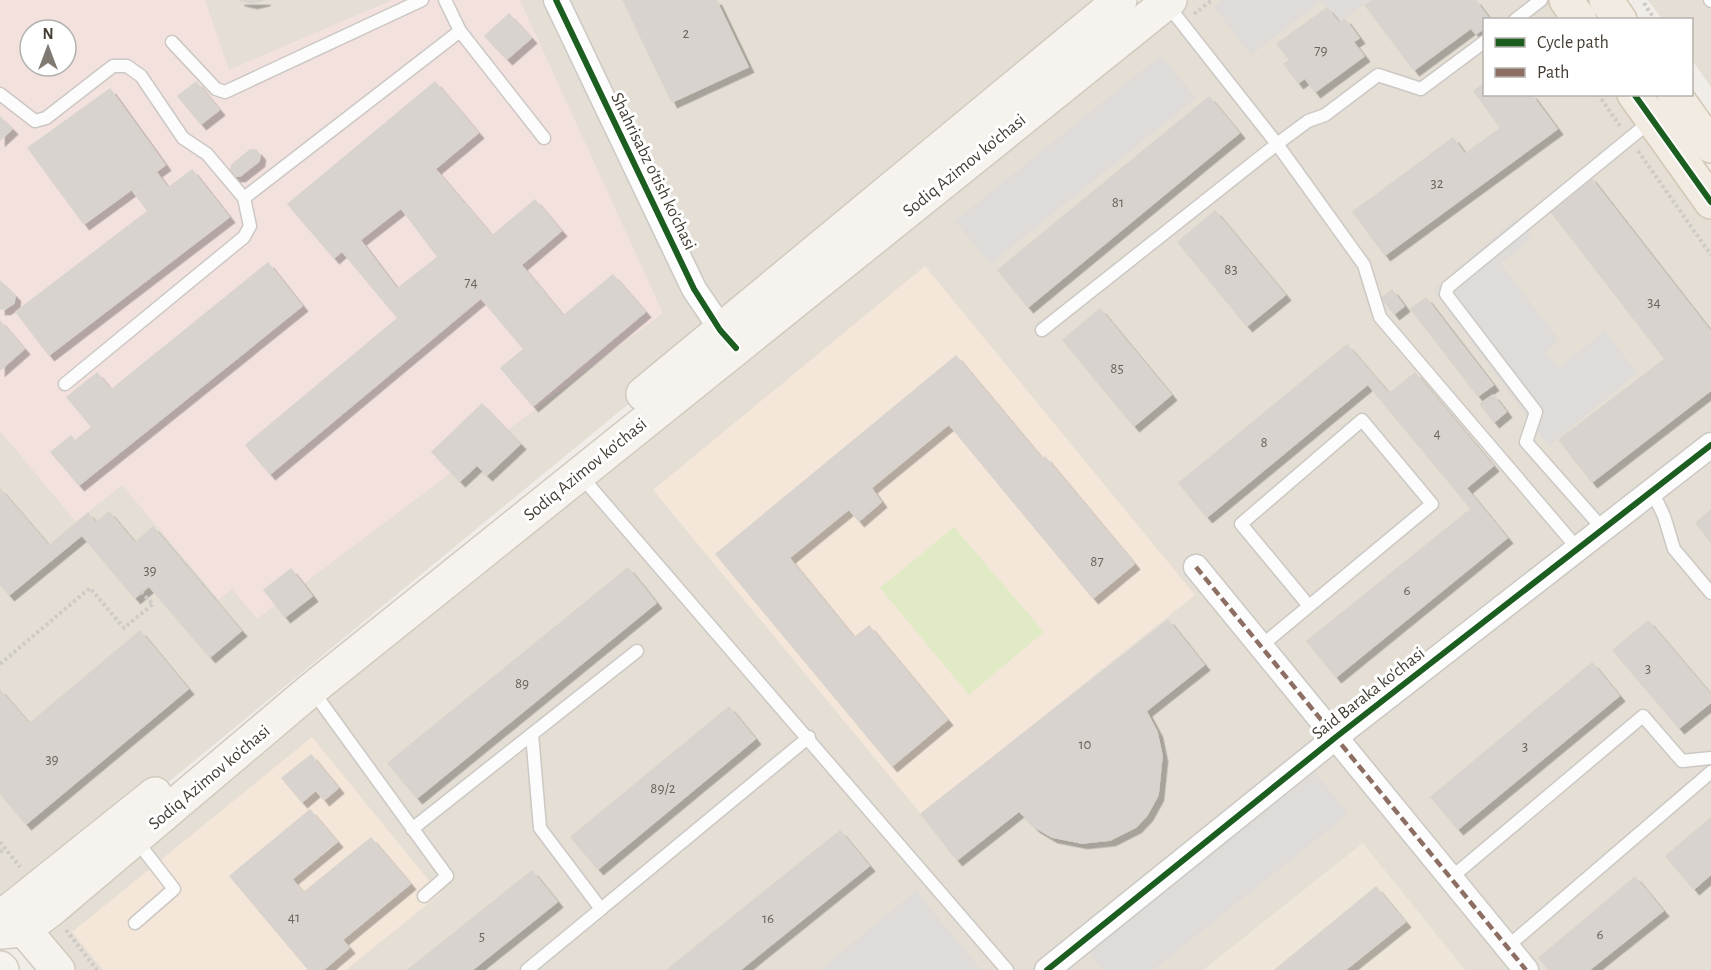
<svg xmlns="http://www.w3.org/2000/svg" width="1711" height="970" viewBox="0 0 1711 970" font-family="'Alegreya Sans',sans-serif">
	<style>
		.residential { fill: #e4ded4; fill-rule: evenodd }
		.commercial { fill: #f4e6d9 }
		.education { fill: #eee6d9 }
		.medical { fill: #f3e1de; fill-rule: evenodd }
		.green { fill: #e0ebc5 }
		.parking { fill: #dfdbd8 }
		.building { fill: #d8d3ce; stroke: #d8d3cd; stroke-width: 1.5; fill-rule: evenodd; filter: url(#shadow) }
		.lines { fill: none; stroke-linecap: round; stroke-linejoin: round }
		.service-casing { stroke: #ccc8c4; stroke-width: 15 }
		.minor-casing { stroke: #ccc8c4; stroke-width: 27 }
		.secondary-casing { stroke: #d1cabf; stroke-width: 36 }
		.primary-casing { stroke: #d3c7b4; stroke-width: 36 }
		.path { stroke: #cecac6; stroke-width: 4; stroke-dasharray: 3 3; stroke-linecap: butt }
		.service { stroke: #fdfcfc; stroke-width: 12 }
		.minor { stroke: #fdfcfc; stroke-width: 24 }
		.secondary { stroke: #f6f3ee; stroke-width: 33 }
		.primary { stroke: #f1ebe2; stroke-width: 33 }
		.quiet { stroke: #8d6e63; stroke-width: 4.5; stroke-dasharray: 9 4.5; stroke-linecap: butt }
		.cycleway-casing { stroke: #fff; stroke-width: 10 }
		.cycleway { stroke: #1b5e20; stroke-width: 6 }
		.labels { text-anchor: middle; stroke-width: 6; stroke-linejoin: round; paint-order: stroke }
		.number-label { font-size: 15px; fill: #6b645b }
		.street-label { font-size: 18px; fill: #453d33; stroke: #fff }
	</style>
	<defs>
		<filter id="shadow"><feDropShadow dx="5.5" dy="5.5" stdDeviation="0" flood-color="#0004"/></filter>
	</defs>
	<rect width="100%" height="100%" fill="#f0ece8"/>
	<g class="residential">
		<path d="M 0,0 L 1120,0 L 48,881 L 0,914 ZM 30,30 L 66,30 L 66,66 L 30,66 Z"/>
		<polygon points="1170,0 1566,0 1580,19 1484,20 1484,94 1634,95 1711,202 1711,970 58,970 24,930"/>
		<polygon points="1648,0 1711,0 1711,87 1692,60 1692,20 1662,19"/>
	</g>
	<g class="commercial">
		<polygon points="925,266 1195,595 921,814 653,490"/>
		<polygon points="312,737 440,894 346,970 103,970 72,932"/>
	</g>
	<polygon class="education" points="1363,843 1465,970 1203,970"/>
	<path class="medical" d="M 0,0 L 205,0 L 229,70 L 392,0 L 520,0 L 663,313 L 257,619 L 232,589 L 219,600 L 122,485 L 76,522 L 0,431 ZM 30,30 L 66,30 L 66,66 L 30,66 Z"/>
	<polygon class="green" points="954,527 1044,632 969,695 880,588"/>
	<g class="parking">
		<polygon points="1223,0 1369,0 1339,23 1321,1 1251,55 1214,7"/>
		<polygon points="1161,55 1196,98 990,264 955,221"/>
		<polygon points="1515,219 1532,238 1501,264 1559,340 1545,352 1559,367 1605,331 1637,373 1549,446 1433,290"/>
		<polygon points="1315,772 1348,814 1153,970 1103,970 1089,952"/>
		<polygon points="916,891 981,970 820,970"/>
	</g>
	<g class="building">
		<polygon points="239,0 265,0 252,3"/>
		<polygon points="623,0 716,0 748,67 672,102"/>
		<polygon points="1373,0 1475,0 1490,20 1484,20 1484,28 1476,34 1471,28 1414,70 1365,5"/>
		<polygon points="1327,8 1339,23 1345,19 1359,38 1353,42 1364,56 1315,92 1305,78 1298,83 1284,64 1290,60 1277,44"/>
		<polygon points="509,14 531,38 507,59 485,36"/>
		<polygon points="196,82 219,110 201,124 178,96"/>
		<path d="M 435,82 L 478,133 L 435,169 L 492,236 L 535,200 L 561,231 L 521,265 L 563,316 L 613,275 L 645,312 L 533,406 L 501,368 L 524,349 L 481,298 L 270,474 L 246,445 L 398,318 L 342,251 L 334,258 L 288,204 ZM 401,208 L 438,257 L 397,289 L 360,240 Z"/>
		<polygon points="1484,84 1484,94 1531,94 1557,129 1385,255 1353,212 1453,138 1465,154 1501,128 1474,91"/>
		<polygon points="110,89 165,165 84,224 28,148"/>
		<polygon points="1209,97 1239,133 1028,307 998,270"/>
		<polygon points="0,117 12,129 0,140"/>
		<polygon points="250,150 256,150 260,155 259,161 240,176 234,176 230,171 232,165"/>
		<polygon points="192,170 229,217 49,355 16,312 148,211 133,191 156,172 168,188"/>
		<polygon points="1590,177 1711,332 1711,390 1592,482 1559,440 1665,359 1549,209"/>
		<polygon points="1215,211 1285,295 1247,326 1178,242"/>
		<polygon points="268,263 302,306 79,485 51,452 71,436 75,441 92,427 67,397 97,373 111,390"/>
		<polygon points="0,281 15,296 14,303 5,309 0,309"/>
		<polygon points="1392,290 1404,306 1394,314 1382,298"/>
		<polygon points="1426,298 1493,385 1478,396 1411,309"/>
		<polygon points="1100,309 1171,395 1134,426 1063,340"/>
		<polygon points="0,321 24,349 0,370"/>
		<polygon points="1347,345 1389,394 1381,400 1368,384 1207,517 1179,483"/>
		<polygon points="956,356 1042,459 1045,457 1134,564 1093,598 949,424 871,488 881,502 859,521 849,509 789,558 854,638 869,626 947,720 892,766 716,554"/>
		<polygon points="1415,373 1493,466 1459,494 1381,400"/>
		<polygon points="1493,395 1506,412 1494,422 1480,404"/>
		<polygon points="482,404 520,444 487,475 477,465 460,481 432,452"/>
		<polygon points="1466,488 1507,538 1336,677 1307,641 1471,509 1459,494"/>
		<polygon points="0,489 49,546 88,513 96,523 109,512 135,543 153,527 241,631 210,657 149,586 135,598 82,535 9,595 0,584"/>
		<polygon points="1711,510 1711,542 1696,523"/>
		<polygon points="628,568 656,603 417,798 388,763"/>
		<polygon points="291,569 312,596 285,617 264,590"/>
		<polygon points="1168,620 1204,665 1146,711 1157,732 1162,756 1158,795 1147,815 1136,827 1110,840 1082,843 1052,837 1035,827 1019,811 957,860 921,814"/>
		<polygon points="1648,621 1711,695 1711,702 1679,728 1613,650"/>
		<polygon points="140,631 188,689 26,824 0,793 0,690 29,724"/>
		<polygon points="1592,663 1619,696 1458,829 1431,797"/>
		<polygon points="729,707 755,739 598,869 571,837"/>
		<polygon points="311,755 338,788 324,800 316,790 302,802 282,778"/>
		<polygon points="310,810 337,842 292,879 265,847"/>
		<polygon points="1711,818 1711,874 1694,889 1666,856"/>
		<polygon points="840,831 869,866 740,970 667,970"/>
		<polygon points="371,838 410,884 342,940 303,893"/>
		<polygon points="265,847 349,948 323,970 309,970 230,876"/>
		<polygon points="532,871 557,902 472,970 408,970"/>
		<polygon points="1635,877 1663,911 1589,970 1549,970 1539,958"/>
		<polygon points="1376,887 1405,922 1345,970 1275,970"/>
	</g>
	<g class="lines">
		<defs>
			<g id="service">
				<polyline points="445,0 460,31 544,138"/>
				<polyline points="1710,0 1711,1"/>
				<polyline points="1515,20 1541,0"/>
				<polyline points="172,42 216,89 225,92 422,0"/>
				<polyline points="1484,42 1421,89 1378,75 1325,115 1308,121 1277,144 1364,265 1380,317 1578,549"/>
				<polyline points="0,94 35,121 46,118 113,66 127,66 141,76 183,138 207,154 244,198 250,226 244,237 65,384"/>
				<polyline points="244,198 460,31"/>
				<polyline points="1042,330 1277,144 1166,3"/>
				<polyline points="580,475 1007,970"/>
				<polyline points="1652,491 1664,516 1674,549 1711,593"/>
				<polyline points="1603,529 1526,442 1536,412 1446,294 1448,287 1652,120"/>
				<polyline points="1261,646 1432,504 1362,420 1241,524 1309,606"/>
				<polyline points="312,690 447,876 424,896"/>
				<polyline points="412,829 637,651"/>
				<polyline points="1452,877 1643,716 1682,761 1711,758"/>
				<polyline points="601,909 809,737"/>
				<polyline points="135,923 174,889 136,840"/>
				<polyline points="1507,947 1711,772"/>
				<polyline points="527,970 601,909 540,828 532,734"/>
			</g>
			<g id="minor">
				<polyline points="556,0 694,289 730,342"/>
				<polyline points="1196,567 1526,970"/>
				<polyline points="1047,970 1336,737 1711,445"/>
			</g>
			<g id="secondary">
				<polyline points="643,394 1120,0"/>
				<polyline points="11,914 58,970"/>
				<polyline points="0,918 155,794"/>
				<polyline points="0,932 24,930 53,908 312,689 1170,0"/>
				<polyline points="0,968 2,970"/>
			</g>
			<g id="primary">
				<polyline points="1566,0 1580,20"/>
				<polyline points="1606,0 1620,20"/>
				<polyline points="1634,94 1711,202"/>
				<polyline points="1674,94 1711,146"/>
			</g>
		</defs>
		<use href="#service" class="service-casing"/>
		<use href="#minor" class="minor-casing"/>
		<use href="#secondary" class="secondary-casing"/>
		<use href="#primary" class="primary-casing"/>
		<g class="path">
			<polyline points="1644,3 1655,20"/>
			<polyline points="1194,14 1212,0"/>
			<polyline points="1598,94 1620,126"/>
			<polyline points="1638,151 1711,255"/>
			<polyline points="0,664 90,588 124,628 153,604 141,592"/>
			<polyline points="0,842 20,867"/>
			<polyline points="0,852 5,848"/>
			<polyline points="66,930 97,970"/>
		</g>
		<use href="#service" class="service"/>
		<use href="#minor" class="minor"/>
		<use href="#secondary" class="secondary"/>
		<use href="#primary" class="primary"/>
		<polyline class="quiet" points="1196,567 1526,970"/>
		<defs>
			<g id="cycleway">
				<polyline points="556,0 694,289 720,330 736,348"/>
				<polyline points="1634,94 1711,202"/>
				<polyline points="1047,970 1336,737 1711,445"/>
			</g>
		</defs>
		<use href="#cycleway" class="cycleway-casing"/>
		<use href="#cycleway" class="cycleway"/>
	</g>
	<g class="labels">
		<g class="number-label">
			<text x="686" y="38">2</text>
			<text x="1321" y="55">79</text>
			<text x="1437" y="188">32</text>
			<text x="1118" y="207">81</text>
			<text x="1231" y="274">83</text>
			<text x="471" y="287">74</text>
			<text x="1654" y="307">34</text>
			<text x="1117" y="373">85</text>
			<text x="1437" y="438">4</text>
			<text x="1264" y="447">8</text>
			<text x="1097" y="566">87</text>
			<text x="150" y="575">39</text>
			<text x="1407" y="595">6</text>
			<text x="1648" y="673">3</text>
			<text x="522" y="688">89</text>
			<text x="1085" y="749">10</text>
			<text x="1525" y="751">3</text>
			<text x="52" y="764">39</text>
			<text x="663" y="793">89/2</text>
			<text x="294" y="922">41</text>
			<text x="768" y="923">16</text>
			<text x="1600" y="939">6</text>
			<text x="482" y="941">5</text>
		</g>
		<g class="street-label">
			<text transform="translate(964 165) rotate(-39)" y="6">Sodiq Azimov ko'chasi</text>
			<text transform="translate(654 171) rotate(64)" y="6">Shahrisabz o'tish ko'chasi</text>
			<text transform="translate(585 469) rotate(-39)" y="6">Sodiq Azimov ko'chasi</text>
			<text transform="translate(1368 693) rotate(-38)" y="6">Said Baraka ko'chasi</text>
			<text transform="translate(209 777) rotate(-40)" y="6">Sodiq Azimov ko'chasi</text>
		</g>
	</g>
	<rect x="1483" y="18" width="210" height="78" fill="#ffffff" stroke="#b5b1ad" stroke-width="1.5"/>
	<rect x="1495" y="38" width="30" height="9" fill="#1b5e20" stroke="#b5b1ad" stroke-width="1.5"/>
	<text x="1537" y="48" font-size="18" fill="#453d33">Cycle path</text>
	<rect x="1495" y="68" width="30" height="9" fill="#8d6e63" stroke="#b5b1ad" stroke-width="1.5"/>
	<text x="1537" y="78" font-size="18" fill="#453d33">Path</text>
	<g transform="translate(48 48)"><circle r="28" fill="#ffffff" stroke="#b5b1ad" stroke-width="1.5"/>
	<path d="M0-4.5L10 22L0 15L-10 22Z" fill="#817a72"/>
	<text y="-9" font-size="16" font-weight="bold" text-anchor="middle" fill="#453d33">N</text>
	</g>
</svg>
